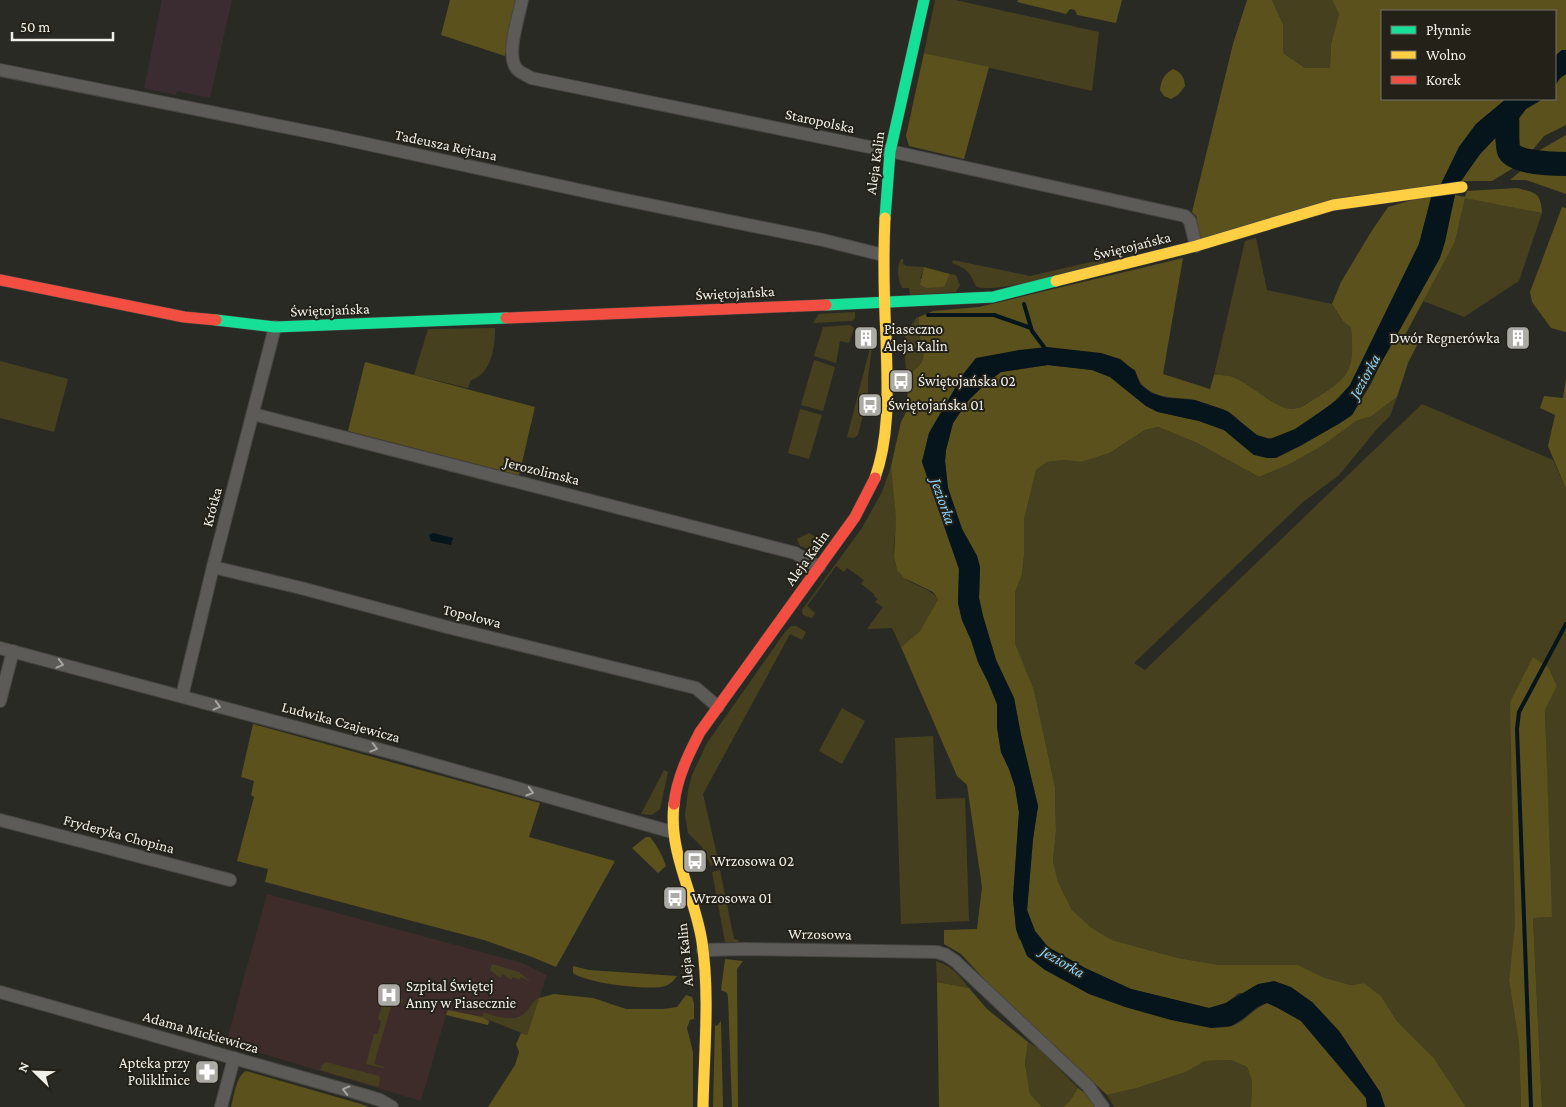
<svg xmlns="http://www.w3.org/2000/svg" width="1566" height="1107" viewBox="0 0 1566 1107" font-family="'Crimson Pro',serif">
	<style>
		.commercial { fill: #3b2c32 }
		.medical { fill: #3d2c2a }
		.green { fill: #46401f }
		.forest { fill: #5a511c }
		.water { fill: #06141c }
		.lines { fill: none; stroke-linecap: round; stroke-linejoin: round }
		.stream { stroke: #06141c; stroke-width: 4 }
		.river { stroke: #06141c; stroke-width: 24 }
		.street-casing { stroke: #474642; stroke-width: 14 }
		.fast-casing { stroke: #474642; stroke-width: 12 }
		.slow-casing { stroke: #474642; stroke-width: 12 }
		.jam-casing { stroke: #474642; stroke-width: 12 }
		.street { stroke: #5c5b58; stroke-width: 12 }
		.fast { stroke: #16e098; stroke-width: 11 }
		.slow { stroke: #ffcf43; stroke-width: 11 }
		.jam { stroke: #f24e42; stroke-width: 11 }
		.oneway { stroke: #a6a5a0 }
		.labels { text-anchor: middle; stroke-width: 4; stroke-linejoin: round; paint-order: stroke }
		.street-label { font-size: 15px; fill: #f0efe8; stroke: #232118 }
		.poi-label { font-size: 15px; fill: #f0efe8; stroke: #232118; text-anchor: start }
		.water-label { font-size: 16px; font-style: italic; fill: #8fd4fb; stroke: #232118 }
	</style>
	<rect width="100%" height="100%" fill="#2a2a25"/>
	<polygon class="commercial" points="162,0 232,0 210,98 177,91 176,95 144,88"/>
	<polygon class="medical" points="267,894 522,963 547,975 527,1035 490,1021 488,1025 446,1015 421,1101 226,1043"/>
	<g class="green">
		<polygon points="935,0 955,0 1099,32 1092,91 924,53"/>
		<polygon points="1272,0 1332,0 1339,14 1331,44 1330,68 1305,68 1283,53 1283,24"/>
		<polygon points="1465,197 1542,213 1519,281 1464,317 1423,301 1455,242"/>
		<path d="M 1256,238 L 1267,290 L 1332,304 L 1343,321 L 1351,328 C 1355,370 1349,378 1314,399 C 1305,404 1297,411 1286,408 C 1267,402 1251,384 1233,377 C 1228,375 1220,375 1214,375 L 1245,241 Z"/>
		<path d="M 901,259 L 903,259 L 903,264 L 906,266 L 924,267 L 920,279 L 948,279 L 950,274 L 956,275 L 960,285 L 956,292 L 910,295 L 909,288 L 902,288 C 898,280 896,267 901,259 Z"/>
		<path d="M 1104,259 L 1105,265 C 1085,269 988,296 976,286 C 969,272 968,269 952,263 L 953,260 L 1030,276 Z"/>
		<polygon points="855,312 855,318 852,321 813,323 819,314"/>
		<polygon points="917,317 919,317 918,330 924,353 922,362 907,378 904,350 905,334"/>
		<polygon points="850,325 854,328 849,343 840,341 836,363 814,356 823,327"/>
		<path d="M 495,328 C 495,346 492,374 471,380 L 468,388 L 414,375 L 428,329 Z"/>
		<polygon points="870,348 872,348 868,378 868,394 858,435 854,438 847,437"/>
		<polygon points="814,360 835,367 823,411 801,405"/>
		<polygon points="0,361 68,379 54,432 0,418"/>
		<polygon points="1397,397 1390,416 1377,429 1339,475 1303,502 1134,663 1145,670 1422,404 1553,460 1566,489 1566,1107 1542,1107 1533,918 1551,917 1545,710 1557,686 1549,668 1509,981 1519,1043 1521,1107 1466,1107 1434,1058 1397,1021 1381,996 1364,983 1351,985 1325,978 1298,965 1220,965 1178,958 1112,940 1092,928 1072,910 1058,882 1053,861 1056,831 1055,787 1034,690 1015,643 1015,593 1022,574 1024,556 1024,520 1036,470 1047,462 1064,460 1081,462 1110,453 1145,430 1158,427 1197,443 1259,477 1290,464 1322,446 1356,421 1372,416"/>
		<polygon points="800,409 822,415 809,459 788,453"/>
		<path d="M 891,466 C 893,483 895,500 896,516 C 897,533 889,555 898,570 C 906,586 928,585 938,599 L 920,631 L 901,647 L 892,628 L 867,629 L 883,607 L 875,602 L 878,599 L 875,597 L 874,594 L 861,584 L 864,580 L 847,568 L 844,572 L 836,566 L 807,606 L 815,613 L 812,618 L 803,615 L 802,610 L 862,528 L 882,492 Z"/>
		<path d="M 809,533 L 824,542 C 817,553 810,550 800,546 L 797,539 Z"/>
		<polygon points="791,626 796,626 806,632 802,640 790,634 703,794 719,864 711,866 702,847 688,833 685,815 688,791 692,775 707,743 785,632"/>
		<polygon points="842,708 865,721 842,764 819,751"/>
		<polygon points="933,736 936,799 965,798 969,921 901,924 895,738"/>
		<polygon points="664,770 668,772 660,809 652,815 641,814"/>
		<polygon points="720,870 734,939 739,940 738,942 725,942 712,872"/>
		<path d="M 936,961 C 953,967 958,974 969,988 L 937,982 Z"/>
		<polygon points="492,964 519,972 531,982 521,977 519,980 513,977 511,980 503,974 500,978 490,970"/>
		<polygon points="385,995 402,999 403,1003 393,1000 374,1064 385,1067 383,1068 366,1064 374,1034 378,1034 381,1021 378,1019"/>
		<path d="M 539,998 L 527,1035 L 482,1017 L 484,1012 C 495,1017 517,1023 526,1012 C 531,1007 533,1000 539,998 Z"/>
		<polygon points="1028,1042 1039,1049 1078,1088 1069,1102 1063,1107 1042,1107 1030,1094 1025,1063"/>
		<polygon points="1231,1060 1247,1067 1252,1081 1251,1107 1114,1107 1107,1095 1137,1088 1186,1072 1205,1061"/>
		<polygon points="326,1062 379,1076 380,1079 378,1087 320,1070 322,1065"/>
	</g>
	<g class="forest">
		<polygon points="450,0 516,0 505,56 441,35"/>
		<polygon points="1018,0 1122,0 1116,23 1077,15 1075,10 1070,9 1066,14 1017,2"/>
		<polygon points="1247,0 1272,0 1283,24 1283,53 1305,68 1330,68 1331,44 1339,14 1332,0 1566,0 1566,50 1562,50 1555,56 1555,11 1382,11 1382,99 1506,99 1476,124 1459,147 1441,184 1200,239 1196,229 1197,217 1192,212 1233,44"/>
		<polygon points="924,53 989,67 964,159 909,146 906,136"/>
		<path d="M 1173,69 C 1182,73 1184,77 1185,86 L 1178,95 L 1171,99 L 1164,96 L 1160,90 C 1161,80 1164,74 1173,69 Z"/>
		<path d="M 1566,74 L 1566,125 L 1544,136 L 1526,158 L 1514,149 L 1513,144 L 1516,122 L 1526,109 L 1543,99 L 1555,99 C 1555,87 1555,81 1566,74 Z"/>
		<path d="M 1503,130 C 1504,148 1503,157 1523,162 L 1492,181 L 1461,181 L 1480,154 Z"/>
		<polygon points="1566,135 1566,157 1545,160 1533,159 1540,150"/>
		<polygon points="1529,164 1552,169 1566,169 1566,194 1526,180 1510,180"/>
		<path d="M 1517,188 C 1535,193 1541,192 1542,213 L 1465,198 L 1455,242 L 1405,335 L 1418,343 L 1408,363 L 1397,397 L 1372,416 L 1356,421 L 1322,446 L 1290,464 L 1259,477 L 1197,443 L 1158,427 L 1145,430 L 1110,453 L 1081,462 L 1064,460 L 1047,462 L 1036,470 L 1024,520 L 1024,556 L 1022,574 L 1015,593 L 1015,643 L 1034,690 L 1055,787 L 1056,831 L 1053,861 L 1058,882 L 1072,910 L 1092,928 L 1112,940 L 1178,958 L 1220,965 L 1298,965 L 1325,978 L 1351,985 L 1364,983 L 1381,996 L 1397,1021 L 1434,1058 L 1466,1107 L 1385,1107 L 1380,1092 L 1339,1031 L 1312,1002 L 1239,993 L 1226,1003 L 1209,1008 L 1131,989 L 1085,968 L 1048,947 L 1035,931 L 1027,910 L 1033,839 L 1038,806 L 1021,735 L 1014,698 L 996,660 L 983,616 L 979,598 L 980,567 L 977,556 L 962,529 L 948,488 L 945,461 L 946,450 L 953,423 L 968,401 L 984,385 L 1001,372 L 1048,365 L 1092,370 L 1110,377 L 1146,406 L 1158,412 L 1199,421 L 1224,430 L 1254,455 L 1300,446 L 1340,423 L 1352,415 L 1371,384 L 1449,218 L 1455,195 L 1465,197 L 1467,191 Z"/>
		<path d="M 1432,194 L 1419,244 L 1350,385 C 1332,406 1300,432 1272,438 C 1254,442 1241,418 1227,411 C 1221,408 1201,402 1194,400 C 1180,397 1166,399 1153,393 C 1142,389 1139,381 1135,370 L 1101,353 L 964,373 L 929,433 L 922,462 L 959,569 L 958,603 L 962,620 L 971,640 L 978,662 L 988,682 L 997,704 L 997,727 L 1001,752 L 1009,769 L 1015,787 L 1019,812 L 1013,898 L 1016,929 L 1019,939 L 1211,1028 C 1217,1027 1226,1028 1232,1026 C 1245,1021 1254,1008 1267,1003 L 1278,1008 L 1301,1021 L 1366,1098 L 1367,1107 L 1251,1107 L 1252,1081 L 1247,1067 L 1231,1060 L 1205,1061 L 1186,1072 L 1137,1088 L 1107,1095 L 995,991 L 961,954 L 944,944 L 944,930 L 977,929 L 982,887 L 967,785 L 957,776 L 901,647 L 920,631 L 938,599 L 933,592 L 904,578 L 897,570 L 894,557 L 896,518 L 891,466 L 901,422 L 908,408 L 907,378 L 922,362 L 924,353 L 918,330 L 919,317 L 933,311 L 979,307 L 1183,258 L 1163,374 L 1210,389 L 1214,375 C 1220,375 1228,375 1233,377 C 1251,384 1267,402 1286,408 C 1297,411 1305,405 1314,399 C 1349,378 1355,370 1351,328 L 1343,321 L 1332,304 L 1341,282 L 1371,232 L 1388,207 Z"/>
		<polygon points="1562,207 1566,208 1566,332 1551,328 1532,302 1530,292"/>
		<polygon points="924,267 950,274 944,287 927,288 920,285"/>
		<polygon points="365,362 535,407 519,475 348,431"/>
		<polygon points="1566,378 1566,489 1548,446 1555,415 1540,408 1544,396 1563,398"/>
		<polygon points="1533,657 1549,668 1557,686 1545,710 1552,917 1533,918 1542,1107 1521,1107 1519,1043 1509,981 1515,925 1510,702"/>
		<polygon points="253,724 540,803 529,837 615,861 556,967 532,957 484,940 265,882 268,869 237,861 254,797 251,795 254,781 241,777"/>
		<path d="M 646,837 L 650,837 C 658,847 662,855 666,866 L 658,873 L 632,848 Z"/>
		<polygon points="725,959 743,961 737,969 738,1107 732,1107 728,997 727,993 721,990"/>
		<path d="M 573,966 L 589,970 L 677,976 C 674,980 671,984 665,986 C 649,991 586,983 573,973 Z"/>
		<polygon points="937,982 969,988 987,1009 1028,1042 1025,1063 1030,1094 1042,1107 939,1107"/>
		<polygon points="554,994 593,998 626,1009 663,1009 677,1007 686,995 692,997 694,1003 694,1019 690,1020 687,1028 693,1052 693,1107 488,1107 515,1065 519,1052 516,1044 521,1033 527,1035 539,998"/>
		<polygon points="448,1010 482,1017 489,1021 488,1025 446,1015"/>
		<polygon points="721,1021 723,1107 713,1107 715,1026 718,1025"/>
		<path d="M 246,1071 L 361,1104 L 369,1107 L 231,1107 C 234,1096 236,1076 246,1071 Z"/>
		<polygon points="1078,1088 1092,1098 1098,1107 1063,1107 1069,1102"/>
	</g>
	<g class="water">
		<polygon points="1562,50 1566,50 1566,74 1560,78 1555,86 1555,56"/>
		<polygon points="1506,99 1543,99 1526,109 1516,122 1503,130 1480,154 1461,181 1441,184 1459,147 1476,124"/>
		<polygon points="1432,194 1455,195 1445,242 1440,258 1352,415 1340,423 1300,446 1276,458 1267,458 1254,455 1224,430 1199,421 1158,412 1146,406 1110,377 1092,370 1048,365 1001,372 984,385 968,401 953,423 946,450 945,461 948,488 962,529 977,556 980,567 979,598 983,616 996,660 1014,698 1021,735 1038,806 1033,839 1027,910 1035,931 1048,947 1085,968 1131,989 1209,1008 1226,1003 1258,984 1274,981 1291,987 1312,1002 1339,1031 1380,1092 1385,1107 1367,1107 1366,1098 1301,1021 1278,1008 1267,1003 1257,1007 1244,1018 1231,1026 1211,1028 1171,1020 1125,1007 1089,994 1045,970 1027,956 1016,929 1013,898 1019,812 1015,787 1009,769 1001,752 997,727 997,704 988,682 978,662 971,640 962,620 958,603 959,569 922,462 929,433 964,373 976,358 1019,350 1047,347 1101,353 1120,359 1135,371 1140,384 1152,393 1167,398 1195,400 1227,411 1257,435 1270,439 1295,429 1320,412 1337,400 1350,385 1419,244"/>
		<polygon points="433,533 453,538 451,545 431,541 429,535"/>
	</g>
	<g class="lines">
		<g class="stream">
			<polyline points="1024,304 1032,331 1047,351"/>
			<polyline points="928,315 994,315 1031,328"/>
			<polyline points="1531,1107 1517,729 1519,712 1566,624"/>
		</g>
		<path class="river" d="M 1507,115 C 1508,124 1506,143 1509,151 C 1514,163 1554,164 1566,164"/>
		<defs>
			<g id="street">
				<path d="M 522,0 C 519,16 505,56 517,69 C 520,73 527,75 531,78 L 899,153 L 1185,216 L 1190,221 L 1196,246"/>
				<polyline points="0,70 330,136 616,198 823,240 883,255"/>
				<polyline points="253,414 795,553 819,567"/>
				<polyline points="213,567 301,588 447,627 696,688 718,707"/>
				<polyline points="0,648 404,756 672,832"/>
				<polyline points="182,696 213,567 275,327"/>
				<polyline points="0,701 13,651"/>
				<polyline points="0,820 230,880"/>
				<polyline points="703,950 745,949 937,952 946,955 955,961 1088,1086 1103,1107"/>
				<polyline points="0,992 364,1095 380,1100 392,1107"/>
				<polyline points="221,1107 234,1058"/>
			</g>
			<g id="fast">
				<polyline points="885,218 890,152 924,0"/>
				<polyline points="826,305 993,297 1056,281"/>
				<polyline points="216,320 275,327 506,318"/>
			</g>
			<g id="slow">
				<polyline points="1056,281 1196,246 1333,205 1462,187"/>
				<path d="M 875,478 C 891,433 887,384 886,337 C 884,297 883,258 885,218"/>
				<path d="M 674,804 C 668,853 695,895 702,942 C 710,996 704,1053 703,1107"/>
			</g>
			<g id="jam">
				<polyline points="0,280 184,317 216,320"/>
				<polyline points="506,318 826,305"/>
				<path d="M 674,804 C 677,778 688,755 700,732 L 855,517 L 875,478"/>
			</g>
		</defs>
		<use href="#street" class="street-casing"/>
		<use href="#fast" class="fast-casing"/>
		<use href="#slow" class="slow-casing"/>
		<use href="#jam" class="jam-casing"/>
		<use href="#street" class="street"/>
		<use href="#fast" class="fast"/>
		<use href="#slow" class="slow"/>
		<use href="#jam" class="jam"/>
	</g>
	<defs><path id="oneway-chevron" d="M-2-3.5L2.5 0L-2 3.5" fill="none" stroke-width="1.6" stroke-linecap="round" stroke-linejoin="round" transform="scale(1.25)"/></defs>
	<g class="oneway">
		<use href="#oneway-chevron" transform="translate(60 664) rotate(15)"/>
		<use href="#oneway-chevron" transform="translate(217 706) rotate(15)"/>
		<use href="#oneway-chevron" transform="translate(374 748) rotate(15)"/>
		<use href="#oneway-chevron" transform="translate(530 792) rotate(16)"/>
		<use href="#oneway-chevron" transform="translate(346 1090) rotate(-165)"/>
	</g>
	<defs>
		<symbol id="building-square" viewBox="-11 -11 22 22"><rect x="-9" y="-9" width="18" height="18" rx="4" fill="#abaaa4" stroke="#232118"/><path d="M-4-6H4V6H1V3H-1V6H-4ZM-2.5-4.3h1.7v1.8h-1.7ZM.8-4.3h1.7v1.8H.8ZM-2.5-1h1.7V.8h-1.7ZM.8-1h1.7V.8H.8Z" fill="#fff"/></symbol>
		<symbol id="bus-square" viewBox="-11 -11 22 22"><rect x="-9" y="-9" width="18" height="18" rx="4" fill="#abaaa4" stroke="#232118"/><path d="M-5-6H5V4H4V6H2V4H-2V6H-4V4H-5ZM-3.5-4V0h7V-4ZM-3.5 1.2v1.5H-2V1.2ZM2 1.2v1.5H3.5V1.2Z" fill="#fff"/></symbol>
		<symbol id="hospital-square" viewBox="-11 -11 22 22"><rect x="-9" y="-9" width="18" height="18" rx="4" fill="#abaaa4" stroke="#232118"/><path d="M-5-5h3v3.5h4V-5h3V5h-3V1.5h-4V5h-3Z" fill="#fff"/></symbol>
		<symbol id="pharmacy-square" viewBox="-11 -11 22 22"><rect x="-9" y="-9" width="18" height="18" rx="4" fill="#abaaa4" stroke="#232118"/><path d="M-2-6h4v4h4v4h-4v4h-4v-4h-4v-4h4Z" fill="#fff"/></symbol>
	</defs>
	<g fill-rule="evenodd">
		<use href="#building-square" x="852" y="324" width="28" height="28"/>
		<use href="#building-square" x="1504" y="324" width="28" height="28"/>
		<use href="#bus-square" x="887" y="367" width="28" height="28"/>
		<use href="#bus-square" x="856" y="391" width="28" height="28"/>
		<use href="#bus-square" x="681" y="847" width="28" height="28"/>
		<use href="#bus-square" x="661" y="884" width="28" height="28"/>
		<use href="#hospital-square" x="375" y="981" width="28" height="28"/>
		<use href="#pharmacy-square" x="193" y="1058" width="28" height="28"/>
	</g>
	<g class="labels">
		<g class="street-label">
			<text transform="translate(820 121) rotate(12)" y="5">Staropolska</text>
			<text transform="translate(446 145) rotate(12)" y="5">Tadeusza Rejtana</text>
			<text transform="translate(875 163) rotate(-82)" y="5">Aleja Kalin</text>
			<text transform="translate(1132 246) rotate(-14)" y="5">Świętojańska</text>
			<text transform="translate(735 293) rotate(-3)" y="5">Świętojańska</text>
			<text transform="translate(330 310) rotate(-2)" y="5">Świętojańska</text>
			<text transform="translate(542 471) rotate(14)" y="5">Jerozolimska</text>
			<text transform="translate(212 507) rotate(-75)" y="5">Krótka</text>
			<text transform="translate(807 558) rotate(-54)" y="5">Aleja Kalin</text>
			<text transform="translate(472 616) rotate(14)" y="5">Topolowa</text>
			<text transform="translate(341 722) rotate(15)" y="5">Ludwika Czajewicza</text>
			<text transform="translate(119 834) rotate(15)" y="5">Fryderyka Chopina</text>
			<text transform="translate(820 934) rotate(1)" y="5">Wrzosowa</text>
			<text transform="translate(685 955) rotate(-96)" y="5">Aleja Kalin</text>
			<text transform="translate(201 1032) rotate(16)" y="5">Adama Mickiewicza</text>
		</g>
		<g class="poi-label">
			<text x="884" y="334">Piaseczno<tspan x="884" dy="17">Aleja Kalin</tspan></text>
			<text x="1500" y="343" text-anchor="end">Dwór Regnerówka</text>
			<text x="918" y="386">Świętojańska 02</text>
			<text x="888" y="410">Świętojańska 01</text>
			<text x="712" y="866">Wrzosowa 02</text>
			<text x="692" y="903">Wrzosowa 01</text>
			<text x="406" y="991">Szpital Świętej<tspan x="406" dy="17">Anny w Piasecznie</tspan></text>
			<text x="190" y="1068" text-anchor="end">Apteka przy<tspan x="190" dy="17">Poliklinice</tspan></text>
		</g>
		<g class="water-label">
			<text transform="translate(1364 376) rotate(-61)" y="6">Jeziorka</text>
			<text transform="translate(944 501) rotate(71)" y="6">Jeziorka</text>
			<text transform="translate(1063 961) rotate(30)" y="6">Jeziorka</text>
		</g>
	</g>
	<rect x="1381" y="10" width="175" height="90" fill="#232118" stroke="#75736b"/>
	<rect x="1391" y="26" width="25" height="8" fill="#16e098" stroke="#75736b"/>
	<text x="1426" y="35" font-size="15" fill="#f0efe8">Płynnie</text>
	<rect x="1391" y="51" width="25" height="8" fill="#ffcf43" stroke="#75736b"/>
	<text x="1426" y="60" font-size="15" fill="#f0efe8">Wolno</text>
	<rect x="1391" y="76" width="25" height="8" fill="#f24e42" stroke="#75736b"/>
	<text x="1426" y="85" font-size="15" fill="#f0efe8">Korek</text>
	<g transform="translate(35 1072) rotate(293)" stroke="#232118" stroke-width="4" paint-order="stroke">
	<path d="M0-4L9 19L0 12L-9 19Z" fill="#f0efe8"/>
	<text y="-8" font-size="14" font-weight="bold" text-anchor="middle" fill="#f0efe8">N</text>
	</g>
	<path d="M12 32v8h101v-8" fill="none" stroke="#f0efe8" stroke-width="2.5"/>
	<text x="20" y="32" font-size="15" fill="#f0efe8" stroke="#232118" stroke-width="4" paint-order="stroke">50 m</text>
</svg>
